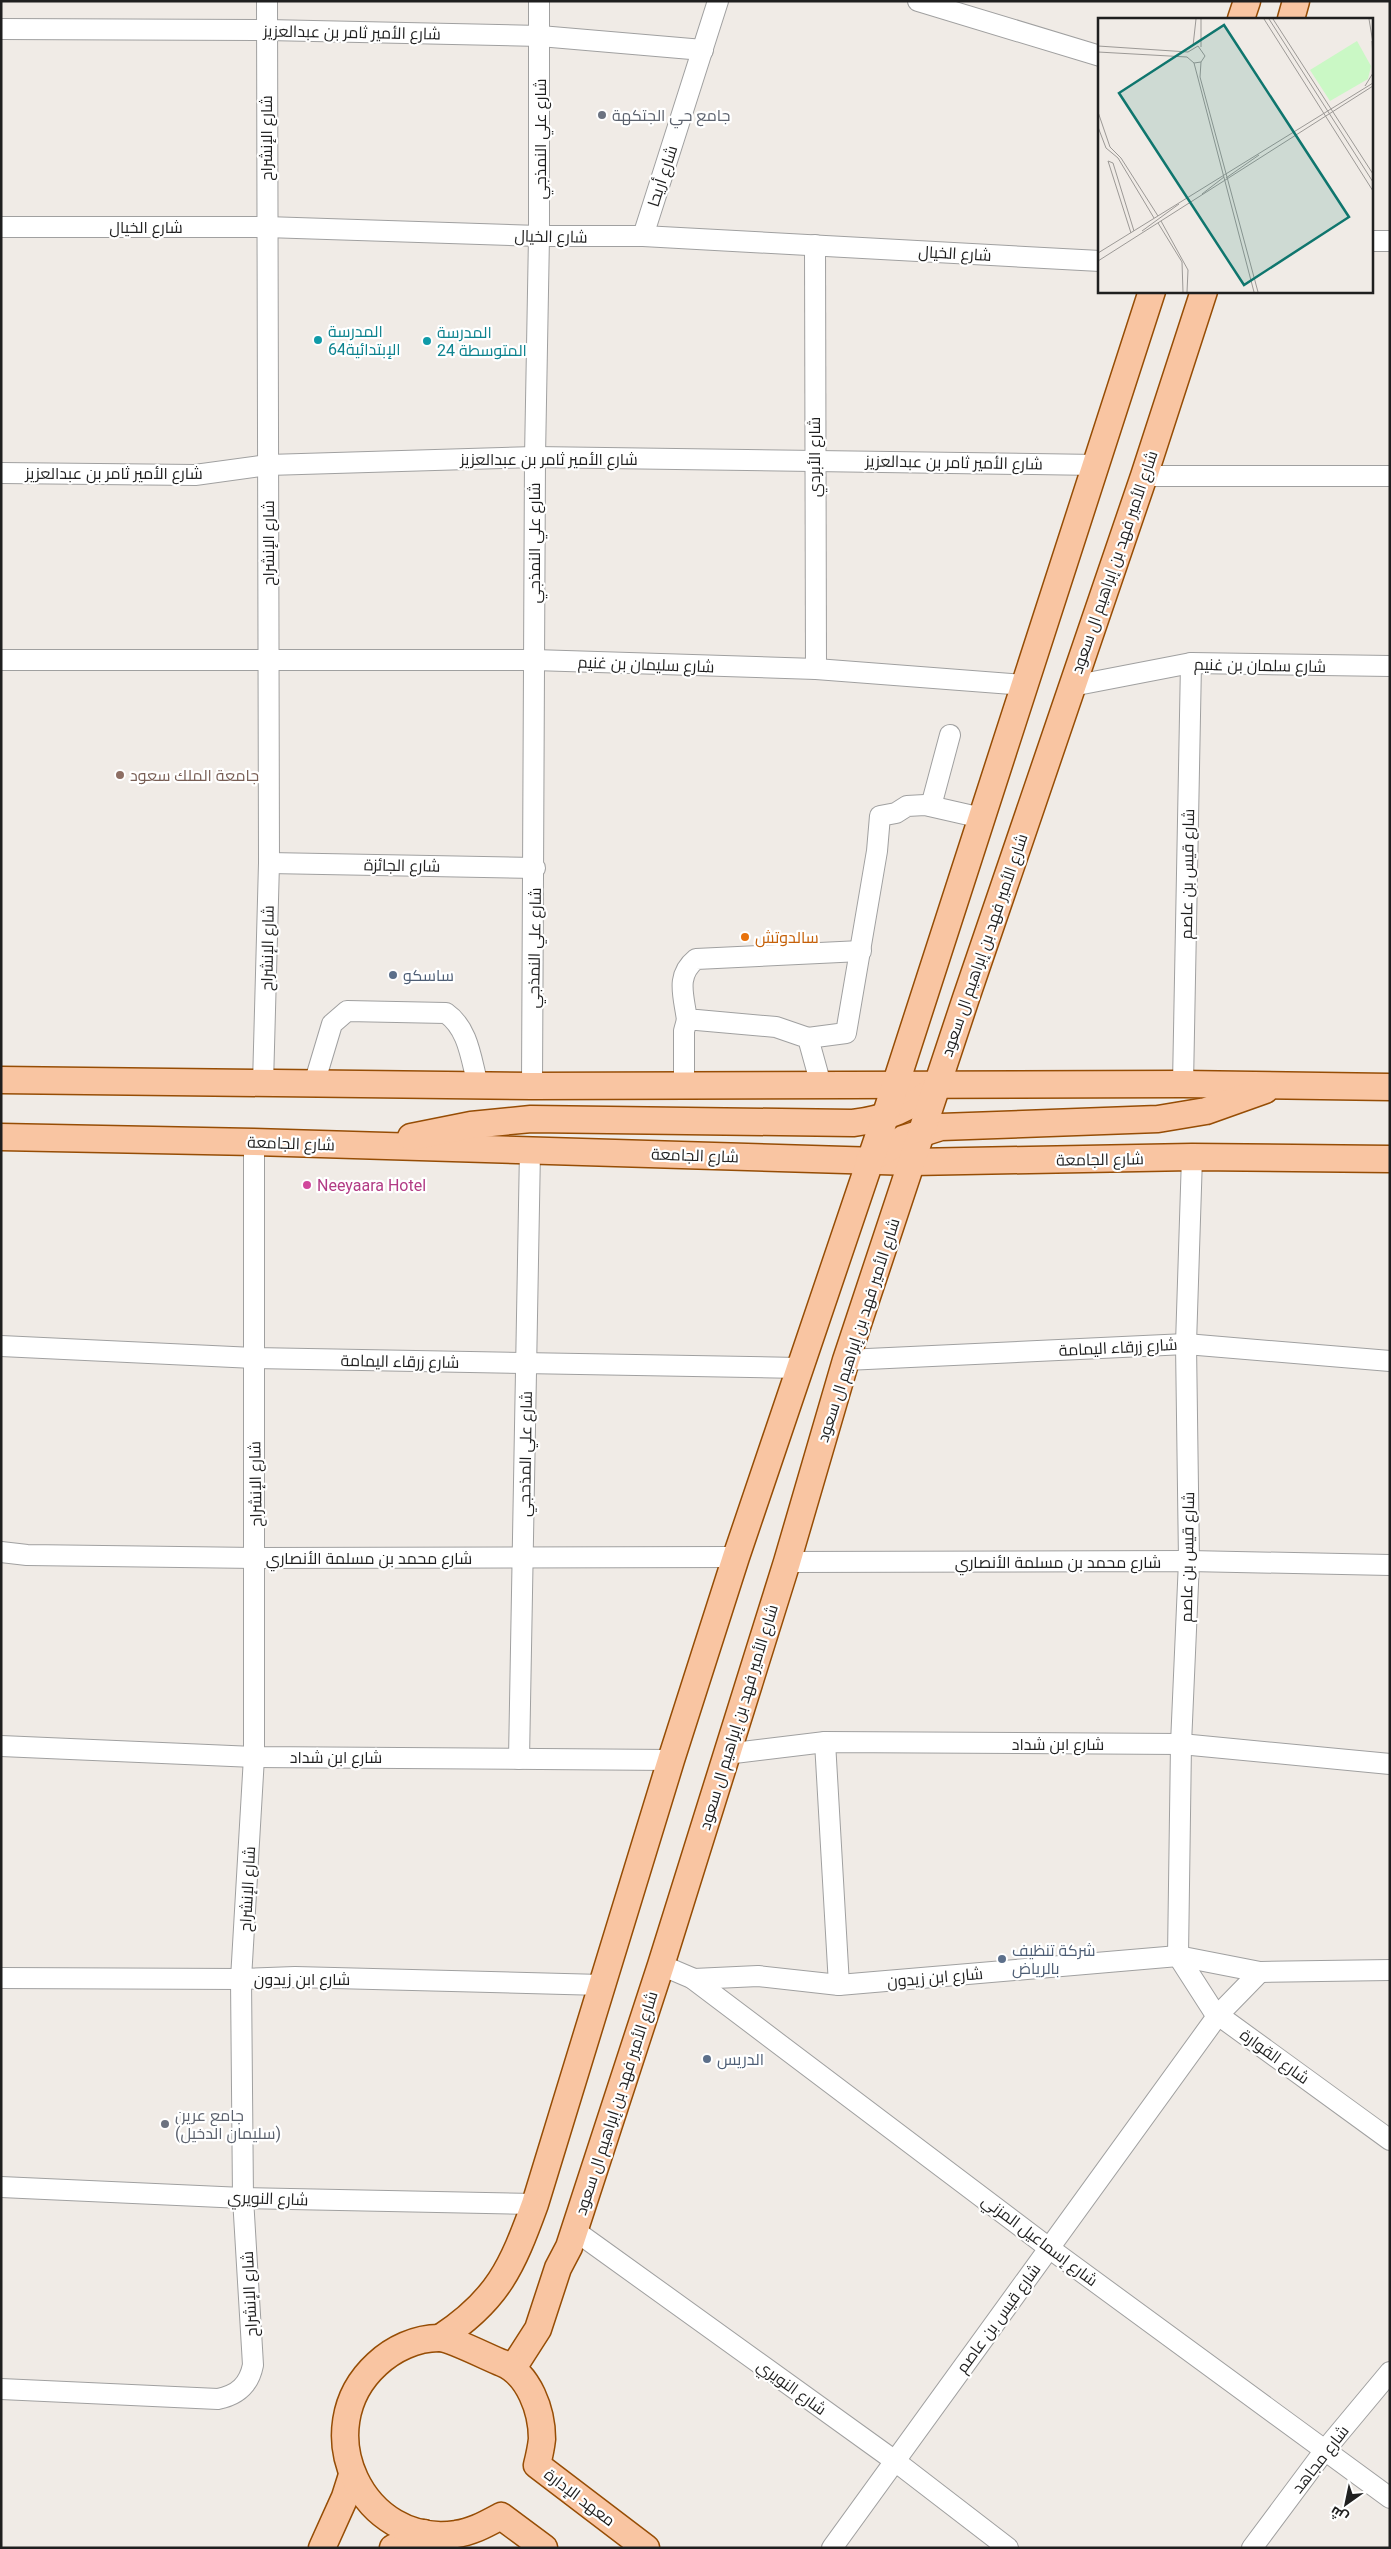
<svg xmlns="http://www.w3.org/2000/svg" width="1391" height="2549" viewBox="0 0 1391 2549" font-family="Roboto,Cairo,sans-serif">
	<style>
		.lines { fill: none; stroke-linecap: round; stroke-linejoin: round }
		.minor-casing { stroke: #a0a0a0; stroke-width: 22 }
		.major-casing { stroke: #964d05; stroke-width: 29 }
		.minor { stroke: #fff; stroke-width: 20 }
		.major { stroke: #f9c5a2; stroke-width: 26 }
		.worship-dot { fill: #6b7280; stroke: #fff; stroke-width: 2 }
		.culture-dot { fill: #0f9aa8; stroke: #fff; stroke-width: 2 }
		.education-dot { fill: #8d6e63; stroke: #fff; stroke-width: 2 }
		.food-dot { fill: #e8710a; stroke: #fff; stroke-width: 2 }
		.service-dot { fill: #5c6f8a; stroke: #fff; stroke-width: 2 }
		.hotel-dot { fill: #d1479c; stroke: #fff; stroke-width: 2 }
		.labels { text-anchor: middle; stroke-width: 4.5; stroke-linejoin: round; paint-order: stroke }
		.street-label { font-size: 16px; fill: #1f1f1f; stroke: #fff }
		.worship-label { font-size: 16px; fill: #5b616d; stroke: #fff; text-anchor: start }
		.culture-label { font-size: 16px; fill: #0d838f; stroke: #fff; text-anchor: start }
		.education-label { font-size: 16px; fill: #785e54; stroke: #fff; text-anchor: start }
		.food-label { font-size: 16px; fill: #c56008; stroke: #fff; text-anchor: start }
		.service-label { font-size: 16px; fill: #4e5e75; stroke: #fff; text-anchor: start }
		.hotel-label { font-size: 16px; fill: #b23c85; stroke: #fff; text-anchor: start }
		.inset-road { fill: none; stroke: #9c9996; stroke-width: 1 }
		.view { fill: #0f766e; fill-opacity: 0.15; stroke: #0f766e; stroke-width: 2.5 }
		.inset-edge { fill: none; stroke: #1f1f1f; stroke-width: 2.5 }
	</style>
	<rect width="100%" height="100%" fill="#f0ebe6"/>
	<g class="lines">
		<defs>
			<g id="minor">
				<polyline points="918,1 1100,56"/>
				<polyline points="1,29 267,30 540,36 703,50"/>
				<polyline points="1,227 266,227 539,236 643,236 1100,261"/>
				<polyline points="643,236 718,1"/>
				<polyline points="1372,241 1390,241"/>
				<polyline points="815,245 816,669"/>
				<polyline points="1,473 195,475 268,465 535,457 1097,465"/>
				<polyline points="1144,476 1390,476"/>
				<polyline points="1,660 534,660 816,669 1025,685"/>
				<polyline points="1072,686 1191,663 1390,666"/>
				<polyline points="931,806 950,735"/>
				<polyline points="269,863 535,868"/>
				<path d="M 687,1020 C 684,996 675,976 696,959 L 861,951"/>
				<polyline points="808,1038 846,1033 877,851 880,816 896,813 907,806 925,805 982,818"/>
				<polyline points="263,1084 269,863 267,1"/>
				<path d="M 314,1084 L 332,1024 L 347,1011 L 446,1013 C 469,1029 471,1060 478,1085"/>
				<polyline points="1183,1084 1191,663"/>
				<polyline points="532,1086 535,457 539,236 539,1"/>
				<polyline points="684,1086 684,1031 687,1020 697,1020 776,1027 808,1038 821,1085"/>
				<polyline points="1192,1157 1186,1344 1189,1561 1181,1744 1178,1956 1214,2012 1390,2140"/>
				<polyline points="1,1346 254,1358 799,1368"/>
				<polyline points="846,1360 1186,1344 1390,1361"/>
				<polyline points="1,1552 27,1555 256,1558 736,1557"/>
				<polyline points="787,1562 1189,1561 1390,1565"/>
				<polyline points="825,1742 839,1985"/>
				<polyline points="1,1746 254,1757 671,1760"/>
				<polyline points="726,1754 825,1742 1181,1744 1390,1764"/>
				<polyline points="519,1759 530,1150"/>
				<polyline points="661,1965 694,1979 758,1976 839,1985 1178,1956 1260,1972 1390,1970"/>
				<polyline points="1,1978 241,1979 295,1977 602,1985"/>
				<polyline points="693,1979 1049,2248 1390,2498"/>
				<polyline points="1,2187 243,2198 535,2204"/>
				<polyline points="574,2230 895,2461 1008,2548"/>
				<path d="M 1,2389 L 218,2399 C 238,2395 249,2385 253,2365 L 243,2198 L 241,1979 L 254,1757 L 254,1142"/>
				<polyline points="832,2548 1218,2015 1260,1972"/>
				<polyline points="1252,2548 1325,2450 1390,2372"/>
			</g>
			<g id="major">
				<polyline points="1241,19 1247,1"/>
				<polyline points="1291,19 1296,1"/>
				<polyline points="1,1080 532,1086 1183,1084 1390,1087"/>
				<polyline points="1,1137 254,1142 912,1162 1192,1157 1390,1159"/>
				<path d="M 411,1137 L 471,1125 L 531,1119 L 853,1123 C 886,1119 911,1108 937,1087"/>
				<polyline points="869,1160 903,1139 941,1127 1158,1119 1206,1111 1265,1090"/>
				<path d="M 440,2338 C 498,2300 512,2267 535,2204 L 671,1760 L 736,1557 L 885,1117 L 1152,291"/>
				<polyline points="513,2368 538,2329 558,2268 569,2247 661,1965 787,1562 846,1360 966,998 1144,476 1204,291"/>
				<polyline points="322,2548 345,2497 352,2475"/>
				<polyline points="393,2548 424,2533"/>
				<path d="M 544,2548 L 501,2516 C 486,2524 472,2532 456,2534 C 363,2548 306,2429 377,2364 C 393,2349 416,2338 439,2338 C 450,2338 489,2358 502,2363 C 529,2374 542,2411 542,2439 C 541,2448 539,2457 537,2465 L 646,2548"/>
			</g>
		</defs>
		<use href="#minor" class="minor-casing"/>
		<use href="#major" class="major-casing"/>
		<use href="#minor" class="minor"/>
		<use href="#major" class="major"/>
	</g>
	<g class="worship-dot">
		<circle cx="602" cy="115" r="5"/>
		<circle cx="165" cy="2124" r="5"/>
	</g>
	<g class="culture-dot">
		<circle cx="318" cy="340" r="5"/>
		<circle cx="427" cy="341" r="5"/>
	</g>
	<circle class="education-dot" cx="120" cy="775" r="5"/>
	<circle class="food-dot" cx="745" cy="937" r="5"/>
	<g class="service-dot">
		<circle cx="393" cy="975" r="5"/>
		<circle cx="1002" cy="1959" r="5"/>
		<circle cx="707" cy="2059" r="5"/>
	</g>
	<circle class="hotel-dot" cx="307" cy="1185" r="5"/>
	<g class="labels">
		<g class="street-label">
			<text transform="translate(352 32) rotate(1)" y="6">شارع الأمير ثامر بن عبدالعزيز</text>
			<text transform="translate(266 138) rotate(-90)" y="6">شارع الإنشراح</text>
			<text transform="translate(540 139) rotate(-90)" y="6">شارع علي النمذجي</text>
			<text transform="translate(662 176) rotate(-72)" y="6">شارع أريحا</text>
			<text x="146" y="233">شارع الخيال</text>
			<text transform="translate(551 236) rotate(1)" y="6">شارع الخيال</text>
			<text transform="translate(955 253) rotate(3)" y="6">شارع الخيال</text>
			<text transform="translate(814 457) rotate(-90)" y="6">شارع الأبردي</text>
			<text x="549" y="465">شارع الأمير ثامر بن عبدالعزيز</text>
			<text transform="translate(954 462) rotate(1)" y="6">شارع الأمير ثامر بن عبدالعزيز</text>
			<text x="114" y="479">شارع الأمير ثامر بن عبدالعزيز</text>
			<text transform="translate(268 543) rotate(-90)" y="6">شارع الإنشراح</text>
			<text transform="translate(534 543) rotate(-90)" y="6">شارع علي النمذجي</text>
			<text transform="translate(1114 562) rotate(-71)" y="6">شارع الأمير فهد بن إبراهيم ال سعود</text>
			<text transform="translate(646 664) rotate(2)" y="6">شارع سليمان بن غنيم</text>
			<text transform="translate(1260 665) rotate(1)" y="6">شارع سلمان بن غنيم</text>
			<text transform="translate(402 865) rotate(1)" y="6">شارع الجائزة</text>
			<text transform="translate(1187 874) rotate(-89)" y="6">شارع قيس بن عاصم</text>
			<text transform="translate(984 945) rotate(-71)" y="6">شارع الأمير فهد بن إبراهيم ال سعود</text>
			<text transform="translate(267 948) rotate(-89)" y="6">شارع الإنشراح</text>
			<text transform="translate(534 948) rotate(-89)" y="6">شارع علي النمذجي</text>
			<text transform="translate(291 1143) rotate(2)" y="6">شارع الجامعة</text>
			<text transform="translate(695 1155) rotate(2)" y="6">شارع الجامعة</text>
			<text transform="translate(1100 1159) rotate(-1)" y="6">شارع الجامعة</text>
			<text transform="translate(858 1330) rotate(-72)" y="6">شارع الأمير فهد بن إبراهيم ال سعود</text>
			<text transform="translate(1118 1347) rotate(-3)" y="6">شارع زرقاء اليمامة</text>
			<text transform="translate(400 1361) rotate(1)" y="6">شارع زرقاء اليمامة</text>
			<text transform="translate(525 1454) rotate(-89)" y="6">شارع علي المذحجي</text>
			<text transform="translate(255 1484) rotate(-91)" y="6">شارع الإنشراح</text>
			<text transform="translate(1187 1557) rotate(-89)" y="6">شارع قيس بن عاصم</text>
			<text x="369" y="1564">شارع محمد بن مسلمة الأنصاري</text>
			<text x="1058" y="1568">شارع محمد بن مسلمة الأنصاري</text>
			<text transform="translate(738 1717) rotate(-73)" y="6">شارع الأمير فهد بن إبراهيم ال سعود</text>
			<text x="1058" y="1750">شارع ابن شداد</text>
			<text x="336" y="1763">شارع ابن شداد</text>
			<text transform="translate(247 1889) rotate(-87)" y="6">شارع الإنشراح</text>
			<text transform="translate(935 1977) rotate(-5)" y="6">شارع ابن زيدون</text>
			<text x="302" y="1985">شارع ابن زيدون</text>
			<text transform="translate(1275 2056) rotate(36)" y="6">شارع القوارة</text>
			<text transform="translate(616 2103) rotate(-72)" y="6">شارع الأمير فهد بن إبراهيم ال سعود</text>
			<text transform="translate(268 2198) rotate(2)" y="6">شارع النويري</text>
			<text transform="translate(1040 2240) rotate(37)" y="6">شارع إسماعيل المزني</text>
			<text transform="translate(249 2294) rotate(-93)" y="6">شارع الإنشراح</text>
			<text transform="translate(998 2318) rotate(-54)" y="6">شارع قيس بن عاصم</text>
			<text transform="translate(792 2387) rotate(36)" y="6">شارع النويري</text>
			<text transform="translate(1320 2459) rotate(-52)" y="6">شارع مجاهد</text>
			<text transform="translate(580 2497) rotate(37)" y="6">معهد الإدارة</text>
		</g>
		<g class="worship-label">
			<text x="612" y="121">جامع حي الجتكهة</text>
			<text x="175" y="2121">جامع عرين<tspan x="175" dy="18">(سليمان الدخيل)</tspan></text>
		</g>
		<g class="culture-label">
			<text x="328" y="337">المدرسة<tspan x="328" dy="18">الإبتدائية64</tspan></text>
			<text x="437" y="338">المدرسة<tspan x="437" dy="18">المتوسطة 24</tspan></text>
		</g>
		<g class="education-label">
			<text x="130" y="781">جامعة الملك سعود</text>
		</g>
		<g class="food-label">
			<text x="755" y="943">سالدوتش</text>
		</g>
		<g class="service-label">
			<text x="403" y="981">ساسكو</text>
			<text x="1012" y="1956">شركة تنظيف<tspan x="1012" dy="18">بالرياض</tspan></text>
			<text x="717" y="2065">الدريس</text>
		</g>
		<g class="hotel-label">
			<text x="317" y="1191">Neeyaara Hotel</text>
		</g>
	</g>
	<g transform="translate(1098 18)">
		<rect width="275" height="275" fill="#f0ebe6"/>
		<path d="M 259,23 L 273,48 L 270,61 L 232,83 L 212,52 Z" fill="#caf8c5"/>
		<path class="inset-road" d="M 166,1 L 275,173M 171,1 L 275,164M 175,1 L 275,156M 271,1 L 275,25M 274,23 L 275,39M 0,28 L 90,34 L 100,28 L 107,38 L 103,44 L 96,45 L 89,39 L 0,34M 95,28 L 98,1M 103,29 L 103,1M 103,44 L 102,59 L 160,274M 96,45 L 156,274M 267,68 L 275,55M 0,94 L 12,129 L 23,140 L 60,198M 0,109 L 8,130 L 20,140 L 56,200M 10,143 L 15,145 L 36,213M 10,143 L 33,215M 128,160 L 161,137M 104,176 L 126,159M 63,203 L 90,252 L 89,274M 60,205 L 84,244 L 85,274M 44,213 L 81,186M 0,235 L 275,65M 0,243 L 275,68"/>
		<path class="view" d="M 126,7 L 251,199 L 146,267 L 21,75 Z"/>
		<rect width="275" height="275" class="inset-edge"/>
	</g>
	<rect width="1391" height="2549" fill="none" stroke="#1f1f1f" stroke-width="5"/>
	<g transform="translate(1346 2504) rotate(213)" stroke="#ffffff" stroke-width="4" paint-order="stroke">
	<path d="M0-4L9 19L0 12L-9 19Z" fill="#1f1f1f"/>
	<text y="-8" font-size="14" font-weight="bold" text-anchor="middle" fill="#1f1f1f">ش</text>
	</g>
</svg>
